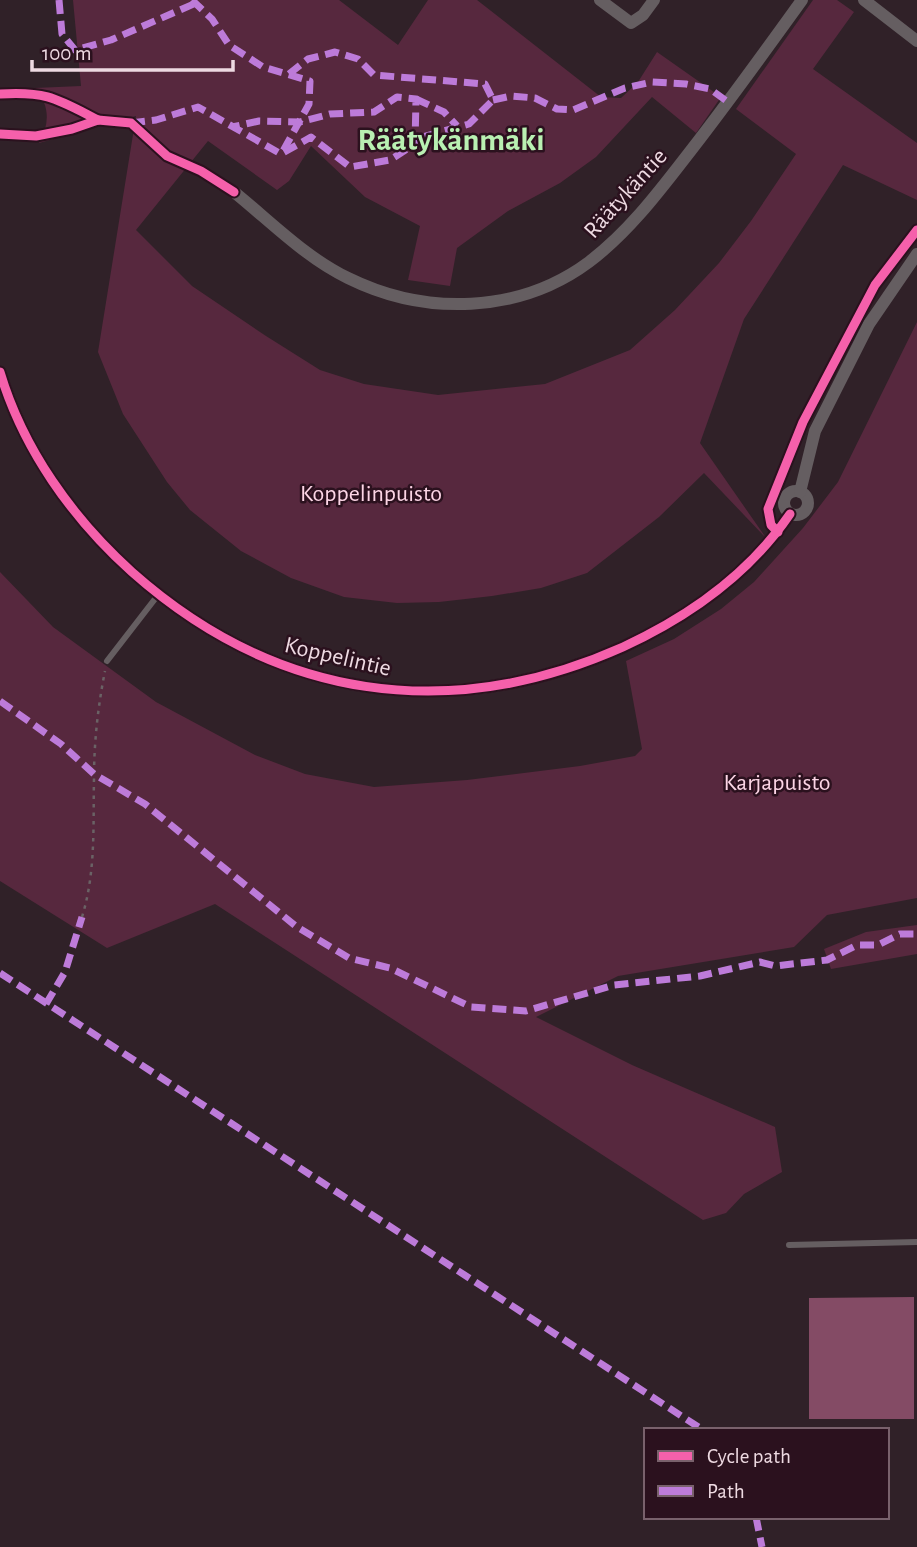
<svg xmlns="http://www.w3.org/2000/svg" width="917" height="1547" viewBox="0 0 917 1547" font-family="'Alegreya Sans',sans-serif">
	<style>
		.green { fill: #57283e }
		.water { fill: #844b65 }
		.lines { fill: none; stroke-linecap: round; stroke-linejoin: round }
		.path { stroke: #6a6265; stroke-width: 2.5; stroke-dasharray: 3.5 5; stroke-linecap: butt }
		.lane { stroke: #655e61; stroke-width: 6 }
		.street { stroke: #655e61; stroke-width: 12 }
		.quiet { stroke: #bd7bd9; stroke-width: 7; stroke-dasharray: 14 7; stroke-linecap: butt }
		.cycleway-casing { stroke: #2b111e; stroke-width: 13 }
		.cycleway { stroke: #f560ab; stroke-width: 9 }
		.labels { text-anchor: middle; stroke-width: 5; stroke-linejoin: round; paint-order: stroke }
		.street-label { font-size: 24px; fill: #eedae2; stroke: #2b111e }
		.park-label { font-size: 24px; fill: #fcd5e5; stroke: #2b111e }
		.district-label { font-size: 32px; font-weight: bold; fill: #b9f0b2; stroke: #2b111e }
	</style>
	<rect width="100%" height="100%" fill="#302128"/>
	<g class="green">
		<path d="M 73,0 L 339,0 L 398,45 L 428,0 L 477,0 L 601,97 L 621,98 L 638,82 L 657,52 L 721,97 L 696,133 L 652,97 L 596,157 L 560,183 L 508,211 L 457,248 L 450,286 L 408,280 L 420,226 L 365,197 L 311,146 L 289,181 L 277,190 L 208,141 L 136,230 L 192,286 L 266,336 L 320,370 L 364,384 L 438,395 L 545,384 L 630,350 L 675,310 L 719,263 L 751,221 L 796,154 L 736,109 L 813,0 L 837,0 L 854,12 L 813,69 L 917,143 L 917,200 L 843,165 L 744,319 L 700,443 L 766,538 L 704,473 L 659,517 L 587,573 L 541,588 L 492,596 L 439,602 L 397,603 L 344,597 L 291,578 L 241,551 L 190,510 L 167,482 L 123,414 L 98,352 L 136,116 L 39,143 C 50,124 50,105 35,88 L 81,86 Z"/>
		<polygon points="917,322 917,898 827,915 794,947 618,976 536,1017 632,1065 775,1127 782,1172 744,1194 726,1213 703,1220 215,904 107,948 0,881 0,572 53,627 156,702 255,755 305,774 374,787 467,780 580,766 635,756 642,749 626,661 674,639 721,609 754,582 803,528 838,482"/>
		<polygon points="917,925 917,954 831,969 824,949 866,932"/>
	</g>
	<polygon class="water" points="914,1297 914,1419 809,1419 809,1298"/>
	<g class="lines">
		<path class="path" d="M 82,917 C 96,872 93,825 94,778 C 94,742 98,706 105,671"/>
		<g class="lane">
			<polyline points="107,661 158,595"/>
			<polyline points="789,1245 917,1242"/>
		</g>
		<g class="street">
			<polyline points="600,0 631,23 643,15 654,0"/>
			<polyline points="864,0 917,41"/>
			<path d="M 234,192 C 270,221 306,258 348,278 C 425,316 519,314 589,262 C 630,231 661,189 692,149 C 730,100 766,50 802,0"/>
			<path d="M 0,372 C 23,449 72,518 132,572 C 275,699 448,725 623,647 C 688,617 749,574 790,514"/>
			<circle cx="796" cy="503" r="12"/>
			<polyline points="800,492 815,431 869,324 917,254"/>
		</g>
		<g class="quiet">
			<polyline points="59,0 62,34 75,50 111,40 196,3"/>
			<polyline points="192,0 212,19 229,45 263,67 310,81 309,104 283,151"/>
			<polyline points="289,74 308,59 335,52 358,59 374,75 485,84 493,100 469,124 415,139"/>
			<polyline points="416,99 444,112 457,126"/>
			<polyline points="493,100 511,96 535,98 557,109 573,110 625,88 652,82 686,84 710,89 728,102"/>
			<polyline points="131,123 156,120 198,107 281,154 311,137 350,167 390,160 415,144 416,99 397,97 374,112 330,114 300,122 259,121 232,127"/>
			<polyline points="0,701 61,744 94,774 145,804 297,927 349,958 390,968 471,1007 526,1011 614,985 700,976 760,962 775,966 827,960 857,945 878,945 900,934 917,934"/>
			<polyline points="0,973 703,1430"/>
			<polyline points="46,1004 65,972 82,917"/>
			<polyline points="756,1517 762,1547"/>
		</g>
		<defs>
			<g id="cycleway">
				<path d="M 0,94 C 47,91 57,99 98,120"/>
				<polyline points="0,134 36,136 72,129 98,120 131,123 167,156 201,171 234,192"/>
				<path d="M 0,372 C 23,449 72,518 132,572 C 275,699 448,725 623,647 C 688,617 749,574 790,514"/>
				<polyline points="778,532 771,525 768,509 803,422 875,285 917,230"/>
			</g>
		</defs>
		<use href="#cycleway" class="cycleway-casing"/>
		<use href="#cycleway" class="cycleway"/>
	</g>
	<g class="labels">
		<g class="street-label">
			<text transform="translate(625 193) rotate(-48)" y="8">Räätykäntie</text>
			<text transform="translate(338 656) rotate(13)" y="8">Koppelintie</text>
		</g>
		<g class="park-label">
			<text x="371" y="501">Koppelinpuisto</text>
			<text x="777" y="790">Karjapuisto</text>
		</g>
		<g class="district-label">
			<text x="451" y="150">Räätykänmäki</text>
		</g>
	</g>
	<rect x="644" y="1428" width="245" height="91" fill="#2b111e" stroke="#79616c" stroke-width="2"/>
	<rect x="658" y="1451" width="35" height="10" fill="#f560ab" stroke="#79616c" stroke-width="2"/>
	<text x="707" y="1463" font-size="21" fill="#eedae2">Cycle path</text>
	<rect x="658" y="1486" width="35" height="10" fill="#bd7bd9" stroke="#79616c" stroke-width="2"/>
	<text x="707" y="1498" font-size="21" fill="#eedae2">Path</text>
	<path d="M32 60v10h201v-10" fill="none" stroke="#eedae2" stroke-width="3.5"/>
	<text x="42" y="60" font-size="21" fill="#eedae2" stroke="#2b111e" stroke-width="5" paint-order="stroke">100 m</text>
</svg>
